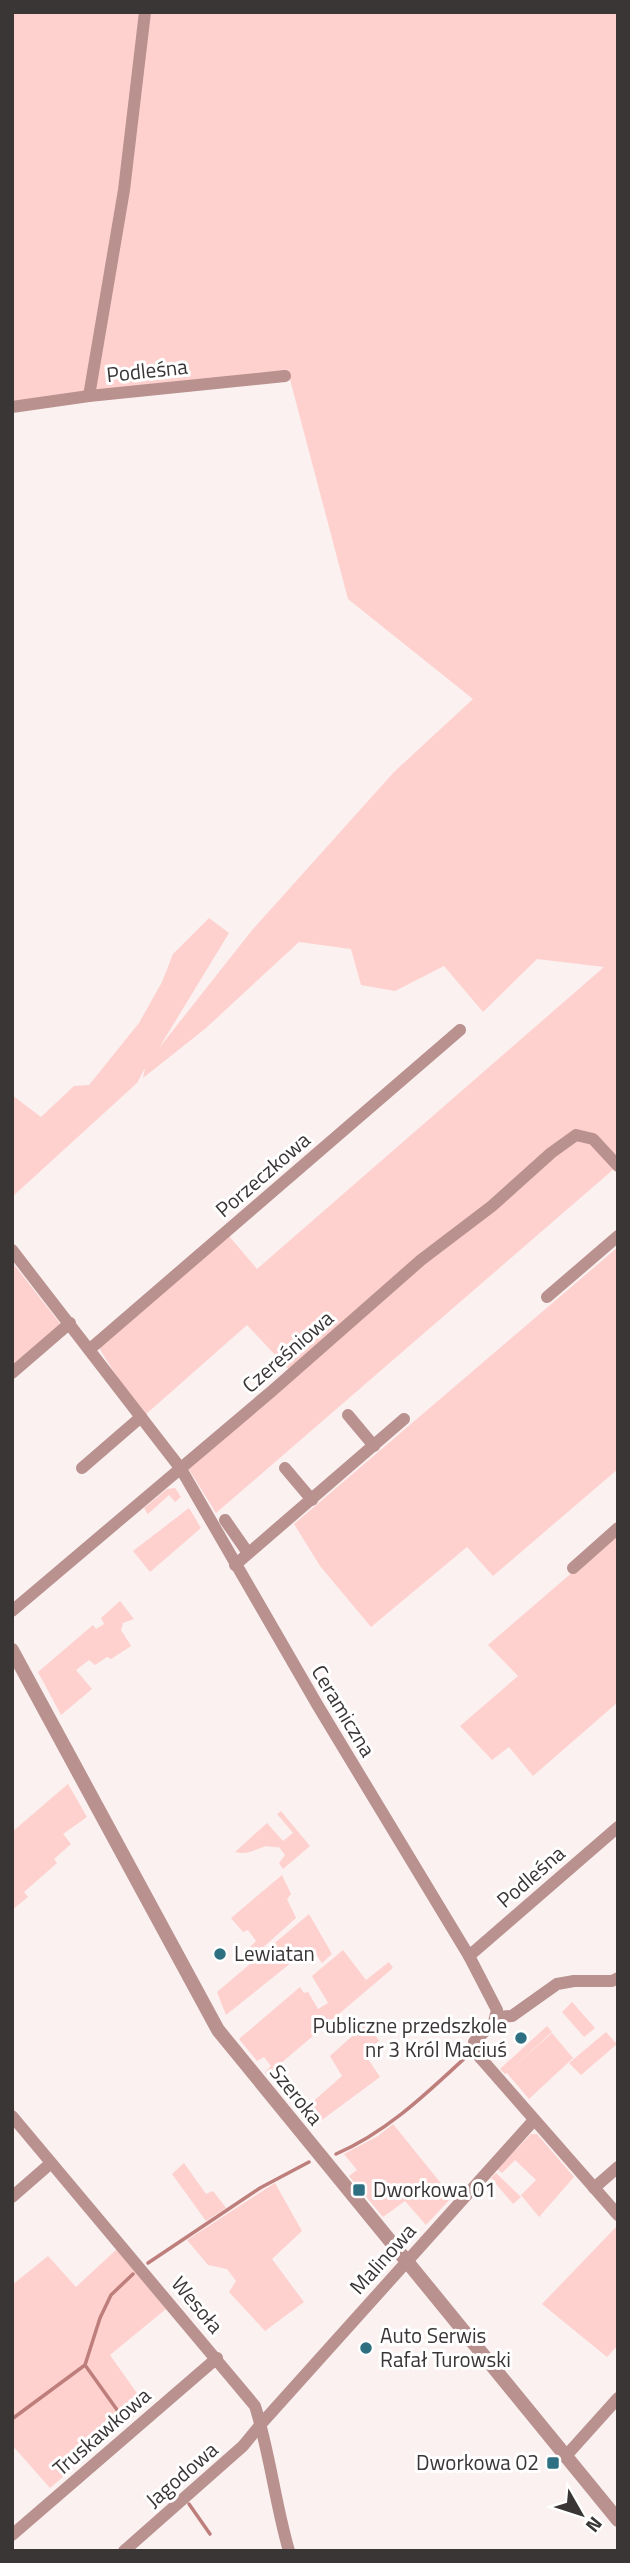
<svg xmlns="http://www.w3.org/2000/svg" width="630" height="2563" viewBox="0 0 630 2563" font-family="'Titillium Web',sans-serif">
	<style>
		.green { fill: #fed1ce }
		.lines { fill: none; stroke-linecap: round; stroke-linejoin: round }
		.stream { stroke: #be7f7c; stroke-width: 3.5 }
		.minor { stroke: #b9918f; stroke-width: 12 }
		.tertiary { stroke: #b9918f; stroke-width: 14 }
		.poi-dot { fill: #2e7082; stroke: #fff; stroke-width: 2.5 }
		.labels { text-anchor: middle; stroke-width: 6; stroke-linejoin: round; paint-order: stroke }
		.street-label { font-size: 21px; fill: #3a3636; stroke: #fff }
		.poi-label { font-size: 21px; fill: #3a3636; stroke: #fff; text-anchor: start }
	</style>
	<rect width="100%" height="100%" fill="#faf1f0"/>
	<g class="green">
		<polygon points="12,12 618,12 618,1171 615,1168 216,1513 188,1468 295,1376 247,1325 145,1415 121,1383 99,1348 229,1236 257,1269 604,967 537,959 483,1012 444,966 395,991 361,985 351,949 299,942 206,1028 143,1078 145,1068 137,1083 12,1197 12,1095 41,1117 74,1086 89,1085 139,1023 162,982 173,954 209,918 229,933 159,1048 253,929 394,772 473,699 348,599 288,372 12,402"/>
		<polygon points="618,1247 618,1469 493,1576 467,1547 371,1627 320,1566 294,1524"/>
		<polygon points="12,1262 62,1326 12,1368"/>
		<polygon points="175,1488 181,1497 175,1502 169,1495 148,1514 144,1508 167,1489"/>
		<polygon points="189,1508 201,1528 150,1572 133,1551"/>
		<polygon points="618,1533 618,1702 533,1776 509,1747 492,1760 460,1726 518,1676 488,1645"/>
		<polygon points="120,1601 134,1619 123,1623 121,1630 131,1646 111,1659 107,1657 95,1665 89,1660 76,1670 92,1689 61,1715 38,1672 93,1625 96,1629 104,1624 101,1618"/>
		<polygon points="68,1784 87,1817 63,1834 71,1844 54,1859 57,1863 24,1892 28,1897 12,1910 12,1832"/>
		<path d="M 281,1811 L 310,1846 L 283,1869 L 279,1863 L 285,1855 L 279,1847 C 273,1848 267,1845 263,1847 C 252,1851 247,1855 235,1852 L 267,1823 L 283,1841 L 293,1833 L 277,1814 Z"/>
		<polygon points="282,1875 291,1894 287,1899 296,1918 250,1959 245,1952 256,1941 248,1930 243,1932 231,1918"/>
		<polygon points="309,1914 332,1954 322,1963 311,1947 226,2015 217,1992"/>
		<polygon points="343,1950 366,1980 389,1962 393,1968 267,2075 265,2072 271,2066 264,2057 257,2061 239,2039 300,1987 304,1993 308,1992 318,2009 328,2003 312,1976"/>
		<polygon points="572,2002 595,2028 584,2037 562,2012"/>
		<polygon points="367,2023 379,2041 364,2053 380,2077 311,2128 300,2113 342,2076 330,2056"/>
		<polygon points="547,2026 552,2032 509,2071 552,2033 573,2058 529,2099 507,2073 505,2074 500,2069"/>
		<polygon points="606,2032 617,2044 581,2075 569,2063"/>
		<polygon points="393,2124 452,2197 426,2225 405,2201 383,2217 349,2176 357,2170 344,2154 378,2136"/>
		<polygon points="531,2134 537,2134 574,2177 539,2217 521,2195 536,2180 515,2160 502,2173 497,2169"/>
		<polygon points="184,2163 206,2194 213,2191 226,2208 206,2221 172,2174"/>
		<polygon points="496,2173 521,2197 513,2204 491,2178"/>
		<polygon points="275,2183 302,2231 272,2259 304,2302 265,2331 229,2292 236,2281 227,2269 208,2265 187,2240"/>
		<polygon points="617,2226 618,2345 607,2357 542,2304"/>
		<polygon points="117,2249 166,2309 110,2355 146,2406 50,2488 12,2445 12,2285 48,2256 76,2287"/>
	</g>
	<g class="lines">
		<g class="stream">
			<path d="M 336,2154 C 387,2132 427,2093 467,2056"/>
			<polyline points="148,2263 260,2188 309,2162"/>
			<polyline points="85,2365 125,2421"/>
			<polyline points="12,2419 85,2365 100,2318 111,2295 133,2274"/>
			<polyline points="189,2504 210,2534"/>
		</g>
		<g class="minor">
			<polyline points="89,396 124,190 145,12"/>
			<polyline points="12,407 89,396 285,376"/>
			<polyline points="12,1250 181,1469 318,1706 469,1956 497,2010 494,2022 474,2042 474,2048 477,2054 618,2215"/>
			<polyline points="547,1297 618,1236"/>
			<polyline points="90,1349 460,1030"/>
			<polyline points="12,1373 70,1323"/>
			<polyline points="348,1415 374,1446"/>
			<polyline points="82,1468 141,1417"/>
			<polyline points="285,1468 312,1500"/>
			<polyline points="225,1520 248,1553"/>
			<polyline points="235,1565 404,1419"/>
			<polyline points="573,1568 618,1528"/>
			<polyline points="12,1611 272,1391 421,1260 492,1206 551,1153 576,1135 593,1139 618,1166"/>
			<polyline points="469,1956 618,1827"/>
			<polyline points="496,2017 512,2016 557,1984 574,1981 612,1981 618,1978"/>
			<path d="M 12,2116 L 255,2406 C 270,2453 275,2503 289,2551"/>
			<polyline points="594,2188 618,2167"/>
			<polyline points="12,2197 51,2163"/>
			<polyline points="565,2457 618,2398"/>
			<polyline points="12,2535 217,2358"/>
			<polyline points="124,2551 243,2446 261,2424 534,2120"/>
		</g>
		<polyline class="tertiary" points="12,1650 218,2030 618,2520"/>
	</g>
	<g class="poi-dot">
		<circle cx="220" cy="1954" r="7"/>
		<circle cx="521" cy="2038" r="7"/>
		<rect x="352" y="2183" width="14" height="14" rx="3.5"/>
		<circle cx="366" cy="2348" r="7"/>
		<rect x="546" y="2456" width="14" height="14" rx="3.5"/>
	</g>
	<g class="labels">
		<g class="street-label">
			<text transform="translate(147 371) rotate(-6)" y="7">Podleśna</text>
			<text transform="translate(263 1175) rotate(-41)" y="7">Porzeczkowa</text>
			<text transform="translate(288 1352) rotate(-41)" y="7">Czereśniowa</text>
			<text transform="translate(343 1711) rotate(59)" y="7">Ceramiczna</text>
			<text transform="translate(531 1877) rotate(-41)" y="7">Podleśna</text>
			<text transform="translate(296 2095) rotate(51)" y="7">Szeroka</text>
			<text transform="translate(383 2259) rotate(-48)" y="7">Malinowa</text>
			<text transform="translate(197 2305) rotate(50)" y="7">Wesoła</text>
			<text transform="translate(102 2432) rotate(-41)" y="7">Truskawkowa</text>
			<text transform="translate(182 2475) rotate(-41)" y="7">Jagodowa</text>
		</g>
		<g class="poi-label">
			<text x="234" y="1961">Lewiatan</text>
			<text x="507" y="2033" text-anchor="end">Publiczne przedszkole<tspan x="507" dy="24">nr 3 Król Maciuś</tspan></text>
			<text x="373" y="2197">Dworkowa 01</text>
			<text x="380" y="2343">Auto Serwis<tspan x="380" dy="24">Rafał Turowski</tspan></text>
			<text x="539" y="2470" text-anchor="end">Dworkowa 02</text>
		</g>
	</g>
	<rect width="630" height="2563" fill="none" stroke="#3a3636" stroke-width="28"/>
	<g transform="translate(581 2514) rotate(129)" stroke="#ffffff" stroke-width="5" paint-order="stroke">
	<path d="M0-5L12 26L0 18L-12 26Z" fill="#3a3636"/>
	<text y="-10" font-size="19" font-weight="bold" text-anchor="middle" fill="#3a3636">N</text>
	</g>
</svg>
